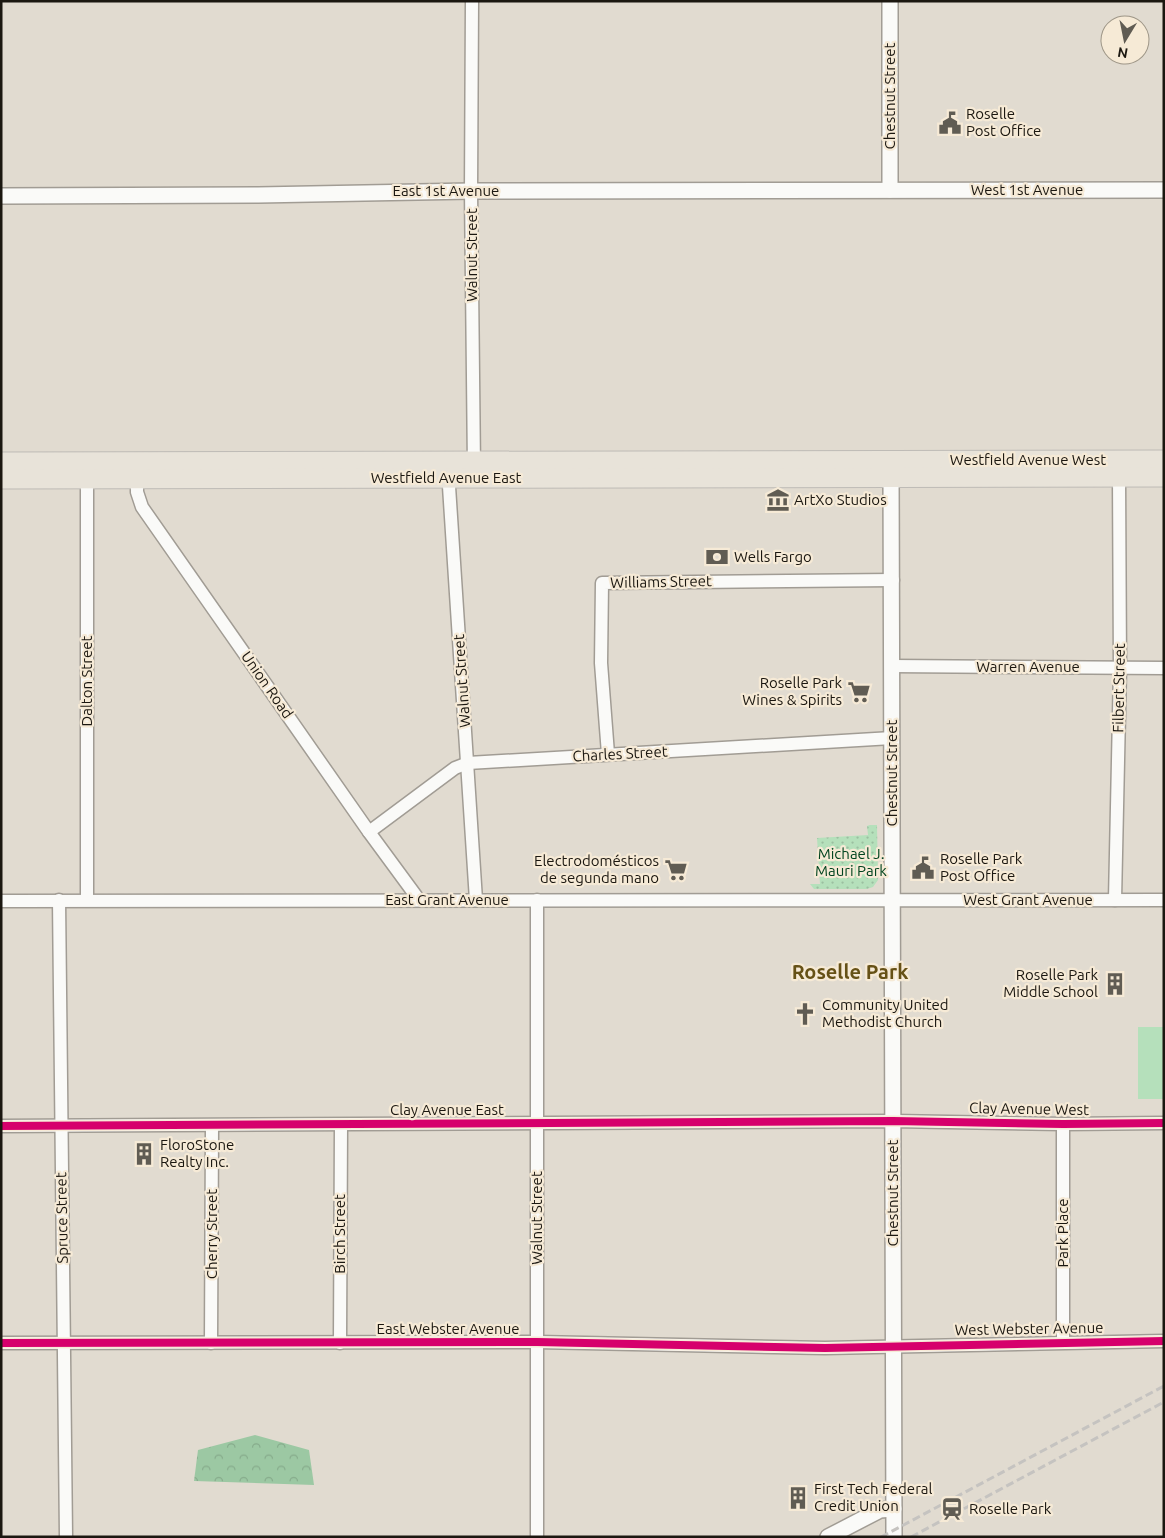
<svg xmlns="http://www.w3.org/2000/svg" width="1165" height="1538" viewBox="0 0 1165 1538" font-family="Ubuntu,sans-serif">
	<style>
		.grass { fill: url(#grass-dots) }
		.forest { fill: url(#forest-crowns) }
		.garden { fill: #b5e0bb }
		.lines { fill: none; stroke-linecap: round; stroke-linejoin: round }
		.minor-casing { stroke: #a19c94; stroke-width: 15 }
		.tertiary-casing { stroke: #a19c94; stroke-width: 18 }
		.primary-casing { stroke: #bebbb6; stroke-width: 21 }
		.minor { stroke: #fafaf8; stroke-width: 12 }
		.tertiary { stroke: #fafaf8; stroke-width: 15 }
		.primary { stroke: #e8e3d9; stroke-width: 19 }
		.rail { stroke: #c5c3c0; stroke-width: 3; stroke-dasharray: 8 4; stroke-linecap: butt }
		.cycleway-casing { stroke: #f6ead6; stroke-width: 11 }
		.cycleway { stroke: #d6006c; stroke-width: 8 }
		.labels { text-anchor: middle; stroke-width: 4.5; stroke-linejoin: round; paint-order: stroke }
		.street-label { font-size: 15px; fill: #1b1710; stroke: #f6ead6 }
		.poi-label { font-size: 15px; fill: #1b1710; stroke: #f6ead6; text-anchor: start }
		.park-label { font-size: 15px; fill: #00441f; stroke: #f6ead6 }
		.district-label { font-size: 20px; font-weight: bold; fill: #665116; stroke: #f6ead6 }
	</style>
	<defs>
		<pattern id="grass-dots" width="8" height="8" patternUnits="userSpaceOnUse" patternTransform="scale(1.25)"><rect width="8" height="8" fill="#b5e0bb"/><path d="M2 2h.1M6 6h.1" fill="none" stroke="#9bbfa0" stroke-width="1.8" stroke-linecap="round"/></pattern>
		<pattern id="forest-crowns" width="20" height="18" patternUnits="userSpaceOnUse" patternTransform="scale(1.25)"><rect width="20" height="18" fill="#9cc8a3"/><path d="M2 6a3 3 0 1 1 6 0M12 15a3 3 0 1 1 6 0" fill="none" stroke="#86ab8b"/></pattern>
	</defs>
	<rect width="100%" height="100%" fill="#e1dbd0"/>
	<polygon class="grass" points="870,825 877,825 878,880 873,887 867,889 814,889 810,884 820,884 817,838 868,835 867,826"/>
	<polygon class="forest" points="255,1435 309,1450 314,1485 194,1481 198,1450"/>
	<rect class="garden" x="1138" y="1027" width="26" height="72"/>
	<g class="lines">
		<defs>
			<g id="minor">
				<polyline points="472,1 471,191 474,468"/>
				<polyline points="137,471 137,492 142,507 369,832 419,900"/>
				<polyline points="448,471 476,900"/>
				<polyline points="892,666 1164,668"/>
				<polyline points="608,754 601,663 602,583 893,580"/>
				<polyline points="369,832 455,768 468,763 892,738"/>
				<polyline points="59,900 66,1537"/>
				<polyline points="87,900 87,472"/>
				<polyline points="1115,900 1120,668 1119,477"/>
				<polyline points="1,901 1164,900"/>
				<polyline points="1,1126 893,1121 1063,1124 1164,1123"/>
				<polyline points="1063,1342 1063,1124"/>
				<polyline points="1,1343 537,1342 825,1348 1164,1341"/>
				<polyline points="211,1343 212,1126"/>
				<polyline points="340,1343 341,1125"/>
				<polyline points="537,1537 537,900"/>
			</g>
			<g id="tertiary">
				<polyline points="890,1 890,190"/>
				<polyline points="1,196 258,195 471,191 1164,190"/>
				<polyline points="891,467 894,1537"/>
				<polyline points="828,1537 880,1510 894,1509"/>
			</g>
			<g id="primary">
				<polyline points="1,462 1164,460"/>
				<polyline points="1,479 1164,477"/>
			</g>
		</defs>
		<use href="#minor" class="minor-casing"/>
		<use href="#tertiary" class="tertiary-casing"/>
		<use href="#primary" class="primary-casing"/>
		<use href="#minor" class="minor"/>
		<use href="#tertiary" class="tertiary"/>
		<use href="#primary" class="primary"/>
		<g class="rail">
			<polyline points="881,1537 1164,1386"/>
			<polyline points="911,1537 1164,1402"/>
		</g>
		<defs>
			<g id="cycleway">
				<polyline points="1,1126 893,1121 1063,1124 1164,1123"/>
				<polyline points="1,1343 537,1342 825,1348 1164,1341"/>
			</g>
		</defs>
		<use href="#cycleway" class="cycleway-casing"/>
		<use href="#cycleway" class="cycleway"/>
	</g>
	<defs>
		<symbol id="civic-bare" viewBox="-9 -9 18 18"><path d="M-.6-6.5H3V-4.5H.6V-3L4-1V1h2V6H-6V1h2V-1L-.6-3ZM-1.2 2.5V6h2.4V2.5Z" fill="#605c53" stroke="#f6ead6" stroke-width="2.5" paint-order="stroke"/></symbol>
		<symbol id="museum-bare" viewBox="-9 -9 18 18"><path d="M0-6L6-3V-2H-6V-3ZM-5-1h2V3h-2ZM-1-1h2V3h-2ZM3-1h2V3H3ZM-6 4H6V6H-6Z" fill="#605c53" stroke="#f6ead6" stroke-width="2.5" paint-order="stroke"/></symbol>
		<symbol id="bank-bare" viewBox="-9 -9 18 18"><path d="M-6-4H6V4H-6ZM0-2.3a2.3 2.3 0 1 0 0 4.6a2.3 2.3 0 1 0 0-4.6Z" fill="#605c53" stroke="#f6ead6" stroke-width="2.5" paint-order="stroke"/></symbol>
		<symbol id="supermarket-bare" viewBox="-9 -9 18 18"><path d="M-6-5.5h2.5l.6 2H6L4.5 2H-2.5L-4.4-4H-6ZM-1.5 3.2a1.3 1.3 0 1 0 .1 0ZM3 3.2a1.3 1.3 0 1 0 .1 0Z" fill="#605c53" stroke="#f6ead6" stroke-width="2.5" paint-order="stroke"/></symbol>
		<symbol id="building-bare" viewBox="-9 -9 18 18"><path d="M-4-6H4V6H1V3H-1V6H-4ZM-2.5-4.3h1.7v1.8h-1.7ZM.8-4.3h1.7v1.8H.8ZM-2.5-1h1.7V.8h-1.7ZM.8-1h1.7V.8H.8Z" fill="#605c53" stroke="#f6ead6" stroke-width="2.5" paint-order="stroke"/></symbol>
		<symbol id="church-bare" viewBox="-9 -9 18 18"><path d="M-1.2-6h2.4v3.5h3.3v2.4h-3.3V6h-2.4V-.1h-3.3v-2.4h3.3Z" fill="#605c53" stroke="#f6ead6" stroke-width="2.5" paint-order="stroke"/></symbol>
		<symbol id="station-bare" viewBox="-9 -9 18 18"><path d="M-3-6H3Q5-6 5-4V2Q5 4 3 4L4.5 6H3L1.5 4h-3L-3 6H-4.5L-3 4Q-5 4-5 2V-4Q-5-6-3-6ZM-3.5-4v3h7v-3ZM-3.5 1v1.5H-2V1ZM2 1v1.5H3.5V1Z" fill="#605c53" stroke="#f6ead6" stroke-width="2.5" paint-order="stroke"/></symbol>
	</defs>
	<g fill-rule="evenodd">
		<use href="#civic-bare" x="934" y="107" width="32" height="32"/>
		<use href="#museum-bare" x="762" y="484" width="32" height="32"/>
		<use href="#bank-bare" x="701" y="541" width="32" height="32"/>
		<use href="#supermarket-bare" x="843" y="676" width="32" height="32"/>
		<use href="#civic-bare" x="907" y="852" width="32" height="32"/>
		<use href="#supermarket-bare" x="660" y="854" width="32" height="32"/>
		<use href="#building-bare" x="1099" y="968" width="32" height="32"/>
		<use href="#church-bare" x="789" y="998" width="32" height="32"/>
		<use href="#building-bare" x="128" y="1138" width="32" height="32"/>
		<use href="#building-bare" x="782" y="1482" width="32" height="32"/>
		<use href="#station-bare" x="936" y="1493" width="32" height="32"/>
	</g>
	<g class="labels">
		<g class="street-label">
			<text transform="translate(890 96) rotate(-90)" y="5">Chestnut Street</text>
			<text x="1027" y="195">West 1st Avenue</text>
			<text x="446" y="196">East 1st Avenue</text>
			<text transform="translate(472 255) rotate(-90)" y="5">Walnut Street</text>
			<text x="1028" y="465">Westfield Avenue West</text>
			<text x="446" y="483">Westfield Avenue East</text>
			<text transform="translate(661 582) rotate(-1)" y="5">Williams Street</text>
			<text x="1028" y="672">Warren Avenue</text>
			<text transform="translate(87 681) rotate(-90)" y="5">Dalton Street</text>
			<text transform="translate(462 681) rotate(-94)" y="5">Walnut Street</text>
			<text transform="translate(267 685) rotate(55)" y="5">Union Road</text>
			<text transform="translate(1119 688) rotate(-89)" y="5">Filbert Street</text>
			<text transform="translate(620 754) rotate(-3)" y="5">Charles Street</text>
			<text transform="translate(892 773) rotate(-90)" y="5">Chestnut Street</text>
			<text x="447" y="905">East Grant Avenue</text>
			<text x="1028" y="905">West Grant Avenue</text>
			<text transform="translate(1029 1109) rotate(1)" y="5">Clay Avenue West</text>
			<text x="447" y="1115">Clay Avenue East</text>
			<text transform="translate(893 1193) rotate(-90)" y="5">Chestnut Street</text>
			<text transform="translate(62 1218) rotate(-91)" y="5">Spruce Street</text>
			<text transform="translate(537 1218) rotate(-90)" y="5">Walnut Street</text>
			<text transform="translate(1063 1233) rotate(-90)" y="5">Park Place</text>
			<text transform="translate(212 1234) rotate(-90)" y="5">Cherry Street</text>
			<text transform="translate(340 1234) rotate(-90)" y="5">Birch Street</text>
			<text x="448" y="1334">East Webster Avenue</text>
			<text transform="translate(1029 1329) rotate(-1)" y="5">West Webster Avenue</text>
		</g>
		<g class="poi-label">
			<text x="966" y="119">Roselle<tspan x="966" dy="17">Post Office</tspan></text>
			<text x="794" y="505">ArtXo Studios</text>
			<text x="734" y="562">Wells Fargo</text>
			<text x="842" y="688" text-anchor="end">Roselle Park<tspan x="842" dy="17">Wines &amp; Spirits</tspan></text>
			<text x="940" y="864">Roselle Park<tspan x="940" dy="17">Post Office</tspan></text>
			<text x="659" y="866" text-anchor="end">Electrodomésticos<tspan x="659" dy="17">de segunda mano</tspan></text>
			<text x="1098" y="980" text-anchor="end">Roselle Park<tspan x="1098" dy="17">Middle School</tspan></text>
			<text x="822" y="1010">Community United<tspan x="822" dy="17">Methodist Church</tspan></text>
			<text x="160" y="1150">FloroStone<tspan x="160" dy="17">Realty Inc.</tspan></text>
			<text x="814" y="1494">First Tech Federal<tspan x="814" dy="17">Credit Union</tspan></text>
			<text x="969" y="1514">Roselle Park</text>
		</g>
		<g class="park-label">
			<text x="851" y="859">Michael J.<tspan x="851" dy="17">Mauri Park</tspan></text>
		</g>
		<g class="district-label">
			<text x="850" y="979">Roselle Park</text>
		</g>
	</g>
	<rect width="1165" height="1538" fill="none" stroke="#1b1710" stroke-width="5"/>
	<g transform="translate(1125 40) rotate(190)"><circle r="24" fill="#f6ead6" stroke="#9e9687"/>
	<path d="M0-4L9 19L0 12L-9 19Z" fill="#605c53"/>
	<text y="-8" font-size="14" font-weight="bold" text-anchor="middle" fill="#1b1710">N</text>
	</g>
</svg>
